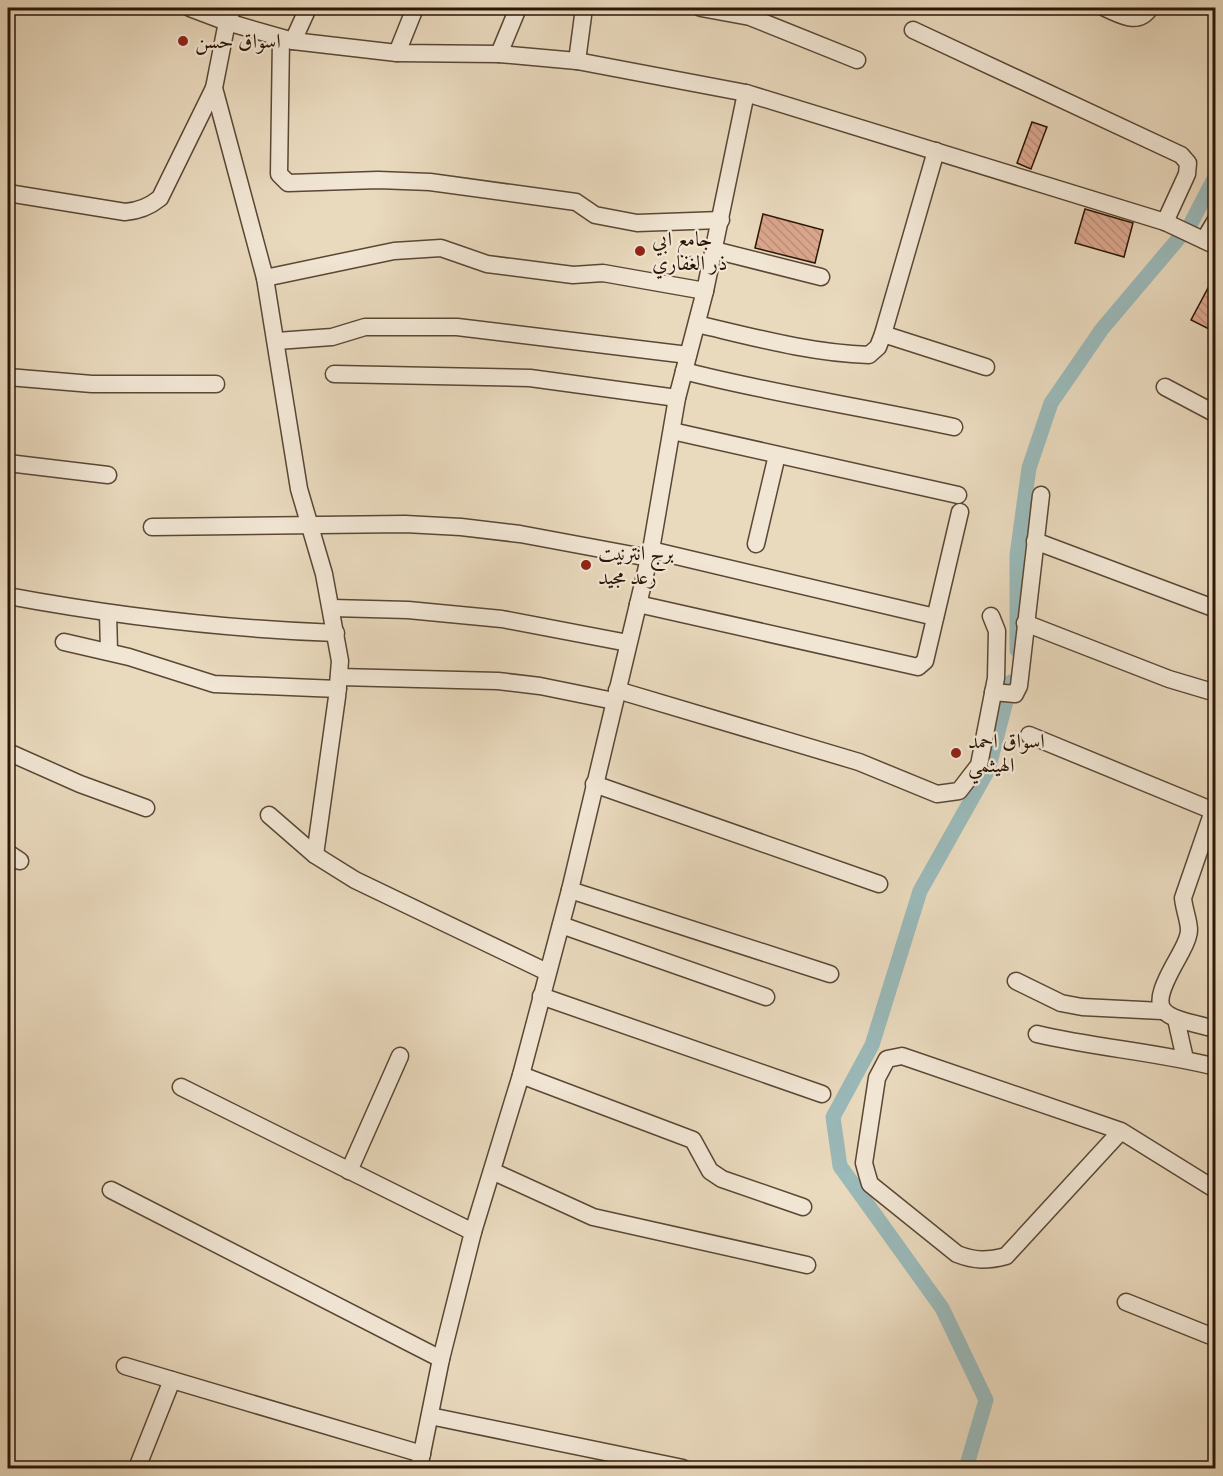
<svg xmlns="http://www.w3.org/2000/svg" width="1223" height="1476" viewBox="0 0 1223 1476" font-family="'IM FELL Double Pica',Amiri,serif">
	<style>
		.lines { fill: none; stroke-linecap: round; stroke-linejoin: round }
		.canal { stroke: #9ab9b9; stroke-width: 15 }
		.building { fill: url(#building-back-hatch); stroke: #2b1606; stroke-width: 1.5 }
		.minor-casing { stroke: #5a4734; stroke-width: 19 }
		.minor { stroke: #f1e6d4; stroke-width: 16 }
		.poi-dot { fill: #8f2418; stroke: #f1e6d4; stroke-width: 2 }
		.labels { text-anchor: middle; stroke-width: 4.5; stroke-linejoin: round; paint-order: stroke }
		.poi-label { font-size: 21px; fill: #2b1606; stroke: #f1e6d4; text-anchor: start }
	</style>
	<defs>
		<pattern id="building-back-hatch" width="6" height="6" patternUnits="userSpaceOnUse" patternTransform="scale(1.5)"><rect width="6" height="6" fill="#dba78e"/><path d="M-1 5l2 2M0 0l6 6M5-1l2 2" fill="none" stroke="#bc8f79"/></pattern>
	</defs>
	<rect width="100%" height="100%" fill="#e9d9bd"/>
	<filter id="stains"><feTurbulence type="fractalNoise" baseFrequency=".00333" numOctaves="4"/><feColorMatrix values="0 0 0 0 .2 0 0 0 0 .09 0 0 0 0 .02 0 0 0 .5 -.17"/></filter>
	<radialGradient id="worn" r=".72"><stop offset=".6" stop-color="#630" stop-opacity="0"/><stop offset="1" stop-color="#630" stop-opacity=".3"/></radialGradient>
	<g class="lines">
		<g class="canal">
			<polyline points="1017,650 1017,555 1029,468 1051,403 1102,329 1190,225 1216,175"/>
			<polyline points="966,1468 986,1400 942,1308 840,1166 833,1117 872,1045 920,891 988,770 1011,682"/>
		</g>
	</g>
	<g class="building">
		<polygon points="1032,122 1047,127 1031,169 1017,163"/>
		<polygon points="1085,209 1133,223 1124,257 1075,243"/>
		<polygon points="763,214 823,230 815,263 755,248"/>
		<polygon points="1208,288 1215,292 1215,332 1191,320"/>
	</g>
	<g class="lines">
		<defs>
			<g id="minor">
				<polyline points="190,8 227,22 293,41 397,53 499,54 577,61 746,93 1165,222 1216,246"/>
				<polyline points="233,8 227,22 214,88 265,278 299,489 324,574 340,661 337,697 315,855"/>
				<polyline points="701,8 750,17 857,60"/>
				<path d="M 1105,8 C 1121,15 1138,26 1150,8"/>
				<polyline points="913,30 1181,155 1188,163 1187,174 1165,222"/>
				<polyline points="281,38 279,174 288,183 378,180 430,182 576,202 595,215 637,223 721,220"/>
				<polyline points="293,41 308,8"/>
				<polyline points="397,53 415,8"/>
				<polyline points="499,54 518,8"/>
				<polyline points="577,61 584,8"/>
				<path d="M 8,193 L 125,212 C 139,211 149,207 160,198 L 214,88"/>
				<polyline points="1204,240 1216,220"/>
				<polyline points="714,250 821,277"/>
				<polyline points="265,278 394,251 441,248 487,264 573,275 603,273 705,291"/>
				<path d="M 697,324 C 753,337 810,353 869,355 L 878,347 L 883,334 L 936,151"/>
				<polyline points="883,334 986,367"/>
				<polyline points="277,341 332,337 365,327 457,327 688,355"/>
				<path d="M 684,371 C 773,394 864,407 954,427"/>
				<polyline points="334,374 530,378 677,398"/>
				<polyline points="8,377 92,384 216,384"/>
				<polyline points="1165,387 1216,414"/>
				<polyline points="672,431 958,495"/>
				<polyline points="8,463 108,475"/>
				<polyline points="152,527 405,524 461,527 520,534 649,558"/>
				<polyline points="1035,541 1216,609"/>
				<polyline points="756,544 777,455"/>
				<polyline points="651,550 935,617"/>
				<path d="M 8,596 C 116,616 226,629 336,633"/>
				<polyline points="638,604 918,667 925,661 960,512"/>
				<polyline points="332,608 408,610 502,619 628,643"/>
				<polyline points="108,613 109,651"/>
				<polyline points="1025,623 1169,679 1216,693"/>
				<polyline points="64,642 129,657 214,684 338,689"/>
				<polyline points="339,677 498,681 540,686 614,701"/>
				<polyline points="617,690 859,762 937,794 959,791 979,765 996,678 997,631 991,616"/>
				<polyline points="993,692 1015,694 1019,686 1041,495"/>
				<polyline points="1029,735 1216,812"/>
				<polyline points="8,752 80,784 146,808"/>
				<polyline points="594,784 879,884"/>
				<path d="M 1213,811 L 1183,898 C 1184,909 1189,921 1189,930 C 1189,939 1183,948 1179,956 C 1146,1014 1156,1015 1216,1029"/>
				<polyline points="269,815 315,855 355,880 547,972"/>
				<polyline points="8,853 20,861"/>
				<polyline points="570,890 830,974"/>
				<polyline points="561,925 766,997"/>
				<polyline points="1016,981 1061,1003 1082,1007 1162,1011"/>
				<polyline points="541,996 822,1094"/>
				<polyline points="1176,1019 1185,1059"/>
				<path d="M 1037,1034 C 1096,1048 1157,1052 1216,1067"/>
				<polyline points="521,1075 693,1140 710,1171 722,1179 803,1207"/>
				<polyline points="181,1087 473,1232"/>
				<path d="M 1121,1131 L 1006,1256 C 987,1261 975,1261 957,1254 L 870,1184 L 867,1174 L 864,1163 L 877,1078 L 887,1059 L 902,1056 L 1121,1131 L 1216,1190"/>
				<polyline points="349,1171 400,1056"/>
				<polyline points="492,1171 593,1217 807,1265"/>
				<polyline points="111,1190 441,1359"/>
				<polyline points="1126,1302 1216,1338"/>
				<polyline points="125,1366 422,1454"/>
				<polyline points="430,1416 683,1468"/>
				<polyline points="137,1468 172,1380"/>
				<polyline points="419,1468 441,1359 473,1232 521,1075 570,890 651,550 677,398 705,291 746,93"/>
			</g>
		</defs>
		<use href="#minor" class="minor-casing"/>
		<use href="#minor" class="minor"/>
	</g>
	<g class="poi-dot">
		<circle cx="183" cy="41" r="6"/>
		<circle cx="640" cy="251" r="6"/>
		<circle cx="586" cy="565" r="6"/>
		<circle cx="956" cy="753" r="6"/>
	</g>
	<g class="labels">
		<g class="poi-label">
			<text x="195" y="48">اسواق حسن</text>
			<text x="652" y="246">جامع ابي<tspan x="652" dy="24">ذر الغفاري</tspan></text>
			<text x="598" y="560">برج انترنيت<tspan x="598" dy="24">رعد مجيد</tspan></text>
			<text x="968" y="748">اسواق احمد<tspan x="968" dy="24">الهيثمي</tspan></text>
		</g>
	</g>
	<rect width="1223" height="1476" fill="none" stroke="#e9d9bd" stroke-width="30"/>
	<rect x="9" y="9" width="1205" height="1458" fill="none" stroke="#2b1606" stroke-width="3"/>
	<rect x="15" y="15" width="1193" height="1446" fill="none" stroke="#2b1606" stroke-width="1.5"/>
	<rect width="100%" height="100%" filter="url(#stains)"/>
	<rect width="100%" height="100%" fill="url(#worn)"/>
</svg>
